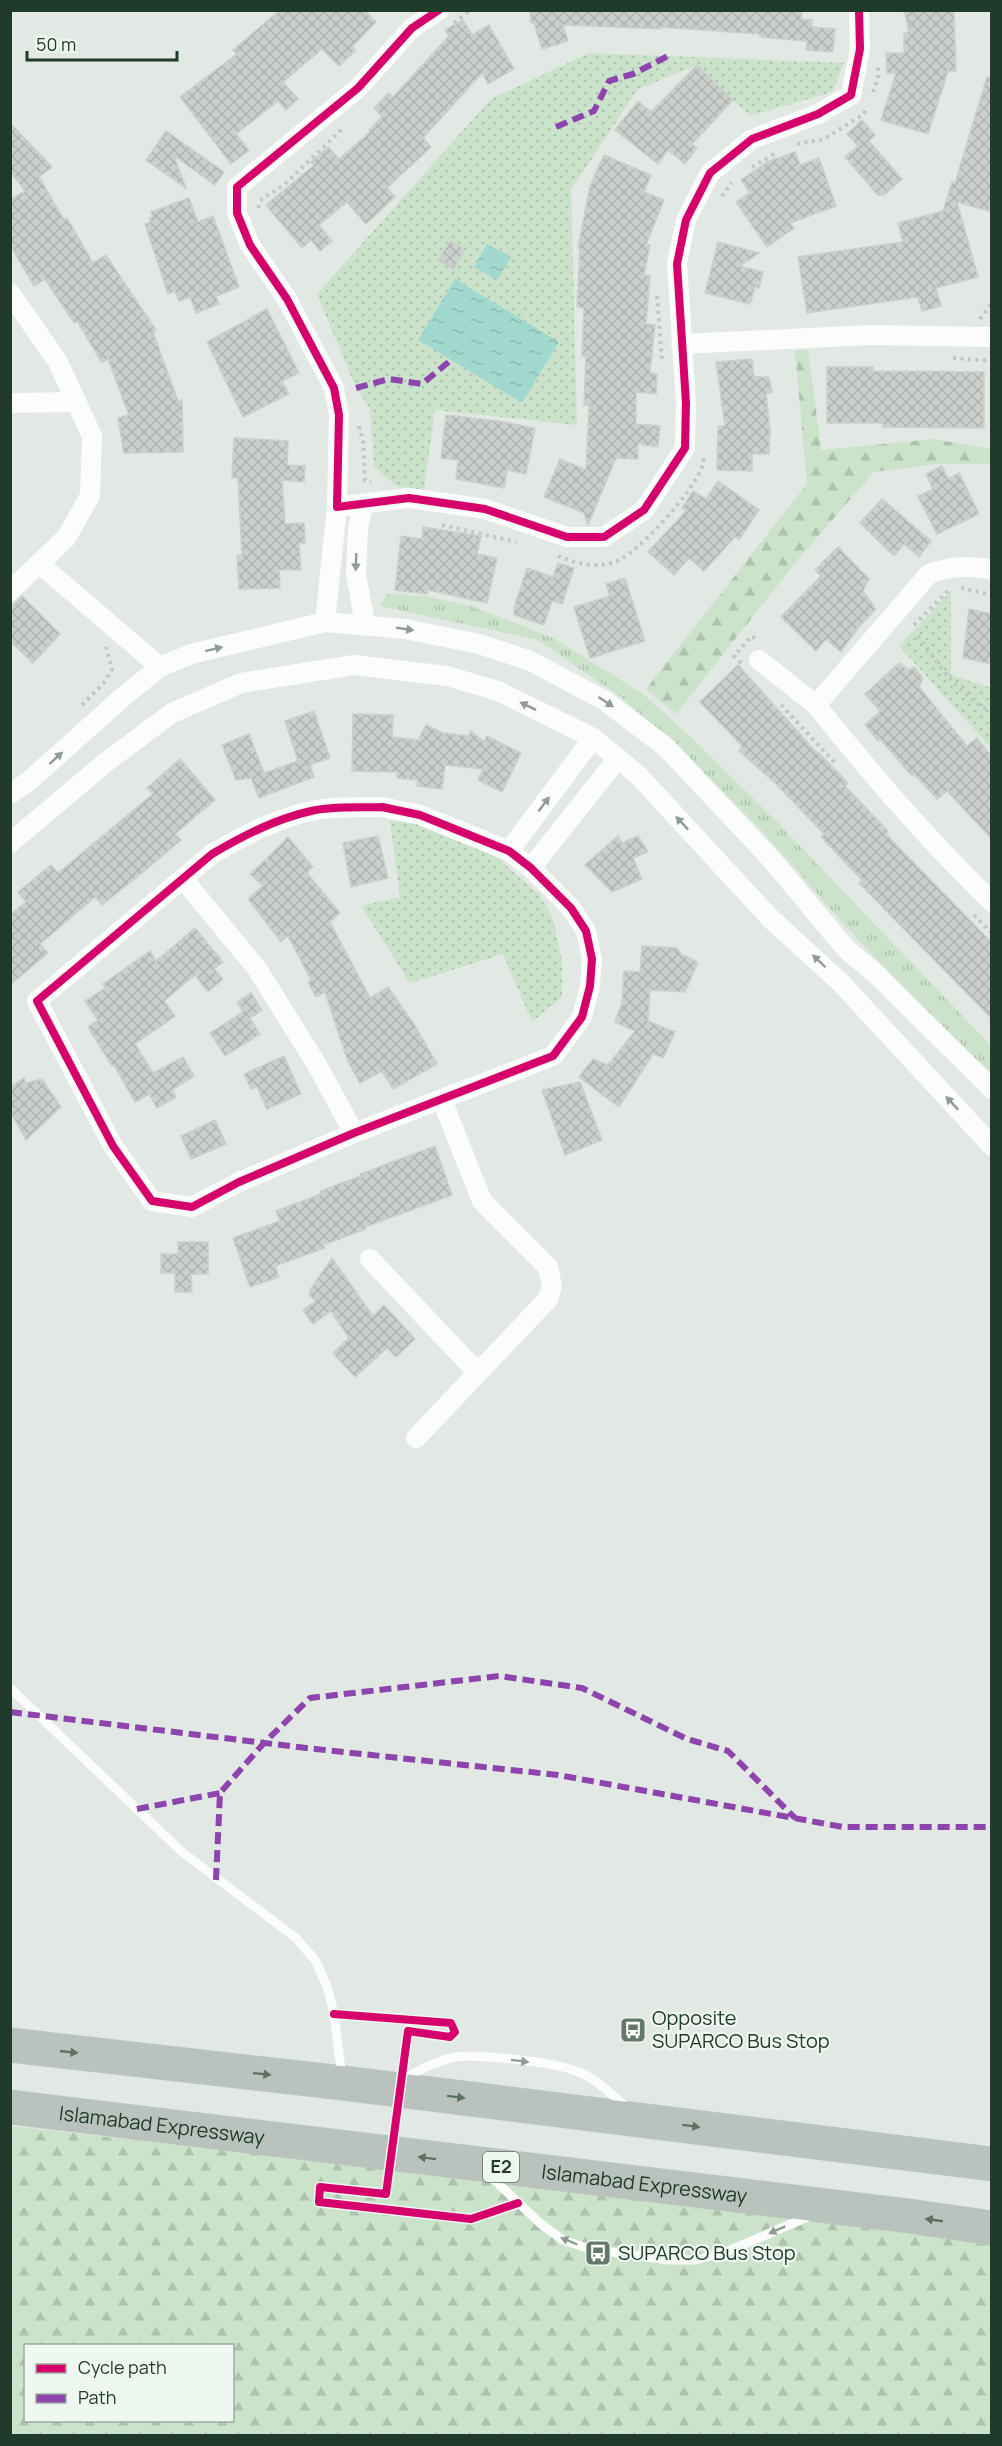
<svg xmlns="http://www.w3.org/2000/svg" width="1002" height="2446" viewBox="0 0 1002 2446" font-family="Manrope,sans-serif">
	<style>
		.grass { fill: url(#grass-tufts) }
		.forest { fill: url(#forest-firs); fill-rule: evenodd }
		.park { fill: url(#park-dots) }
		.water { fill: url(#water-ripples) }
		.building { fill: url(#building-cross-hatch); stroke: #cad1cc; stroke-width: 1.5 }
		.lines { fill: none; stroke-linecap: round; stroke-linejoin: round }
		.highway-casing { stroke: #bbc5be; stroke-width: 35 }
		.path { stroke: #bfc8c2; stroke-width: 4; stroke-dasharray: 3 4.5; stroke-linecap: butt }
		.lane { stroke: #fbfcfb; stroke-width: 9 }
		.street { stroke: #fbfcfb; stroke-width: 20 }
		.highway { stroke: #b9c2bd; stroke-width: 33 }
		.quiet { stroke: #8e44ad; stroke-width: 6; stroke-dasharray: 12 6; stroke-linecap: butt }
		.cycleway-casing { stroke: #eff7f1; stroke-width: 11 }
		.cycleway { stroke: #d6006c; stroke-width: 8 }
		.oneway { fill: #8e9c93 }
		.oneway2 { fill: #5d7165 }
		.labels { text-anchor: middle; stroke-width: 4.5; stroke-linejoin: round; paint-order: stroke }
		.shield { fill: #eff7f1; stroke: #5e7366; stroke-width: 1.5 }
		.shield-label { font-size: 18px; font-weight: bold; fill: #203b2b }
		.poi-label { font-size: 20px; fill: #203b2b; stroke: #eff7f1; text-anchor: start }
		.street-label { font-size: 20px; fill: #203b2b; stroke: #eff7f1 }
	</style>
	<defs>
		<pattern id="grass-tufts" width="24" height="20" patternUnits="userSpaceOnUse" patternTransform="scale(1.5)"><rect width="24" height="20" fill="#cbe2cb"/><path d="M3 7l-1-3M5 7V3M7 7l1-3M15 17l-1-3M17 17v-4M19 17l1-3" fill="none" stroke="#aec3ae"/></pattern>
		<pattern id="forest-firs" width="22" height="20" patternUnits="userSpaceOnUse" patternTransform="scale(1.5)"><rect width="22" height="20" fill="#cbe2cb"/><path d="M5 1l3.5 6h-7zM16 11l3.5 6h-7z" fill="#aec3ae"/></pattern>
		<pattern id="park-dots" width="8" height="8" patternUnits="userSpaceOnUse" patternTransform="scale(1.5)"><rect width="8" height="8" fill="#cbe2cb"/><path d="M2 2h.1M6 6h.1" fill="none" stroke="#aec3ae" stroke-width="1.8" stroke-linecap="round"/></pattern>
		<pattern id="water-ripples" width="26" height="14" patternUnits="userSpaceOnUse" patternTransform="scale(1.5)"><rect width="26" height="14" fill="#a1d9cf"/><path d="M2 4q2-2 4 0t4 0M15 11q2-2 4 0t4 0" fill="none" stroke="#8abbb2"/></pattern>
		<pattern id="building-cross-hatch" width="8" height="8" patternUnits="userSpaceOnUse" patternTransform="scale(1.5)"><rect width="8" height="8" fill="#cbd0cc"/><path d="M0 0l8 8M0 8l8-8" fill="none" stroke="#aeb4af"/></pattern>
	</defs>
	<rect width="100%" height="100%" fill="#e2e8e3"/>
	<polygon class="grass" points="387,594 426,596 471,606 553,638 643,694 692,738 777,822 991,1046 991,1071 963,1050 851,932 762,831 678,747 622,698 538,640 380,606"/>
	<g class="forest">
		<polygon points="808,350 821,450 934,439 991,449 991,464 936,464 874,472 799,558 676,714 646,689 807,484 795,351"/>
		<path d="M 10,2126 L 991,2236 L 991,2435 L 11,2435 ZM 26,2346 L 232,2346 L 232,2420 L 26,2420 Z"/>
	</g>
	<g class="park">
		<polygon points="589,53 844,63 832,92 750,116 697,65 638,89 571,190 577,425 435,410 424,490 396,486 374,466 370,409 356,388 317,294 491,99"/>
		<polygon points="951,591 951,675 991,688 991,748 899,646"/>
		<polygon points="390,821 415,822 489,851 540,895 553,919 562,962 562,997 532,1022 503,954 410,983 361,906 400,897"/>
	</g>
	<g class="water">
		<polygon points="487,244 511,257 497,280 474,267"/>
		<polygon points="455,279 559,342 522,403 418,340"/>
	</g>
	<g class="building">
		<polygon points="280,10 364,10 376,22 352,47 356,50 339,66 322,49 283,82 298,99 286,110 278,101 236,134 249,150 231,164 180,97 237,54 233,50"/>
		<polygon points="530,10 802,10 801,19 812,20 812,27 835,29 833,52 806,50 807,41 760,37 760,34 658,27 660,29 563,25 568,41 542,49 534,23 531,23"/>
		<polygon points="904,10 954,10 956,71 948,71 928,134 881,120 896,73 887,73 886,53 904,53 904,33 909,32"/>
		<polygon points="463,20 472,35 489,25 514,69 488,84 482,73 423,138 431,147 387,188 395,197 366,224 347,202 319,225 332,241 320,251 311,240 302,248 266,205 314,165 311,162 328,147 339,159 370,132 369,130 382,117 374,108 389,93 393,97 449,36 445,30"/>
		<polygon points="697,65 733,100 692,144 697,148 685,164 668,150 658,164 615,130 638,101 651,112"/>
		<polygon points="987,77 992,78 992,201 989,211 957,202 978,277 936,288 941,306 922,311 918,297 807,313 798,257 903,242 898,223 943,211 952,182 955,183"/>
		<polygon points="862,120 875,135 869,141 902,179 884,195 878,195 845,157 858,146 847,134"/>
		<polygon points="10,123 52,167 39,177 64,220 67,218 93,263 106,255 156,330 153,332 178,401 182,400 183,452 124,453 118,418 129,415 108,359 102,363 77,321 74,323 45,279 34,286 10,245 10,200 25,191 10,171"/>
		<polygon points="166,131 224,172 215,185 174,156 186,188 146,160"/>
		<polygon points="795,152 800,165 819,158 836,206 790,223 794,228 767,247 736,202 750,193 741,180 767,162"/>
		<polygon points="604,155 651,175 644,192 664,200 646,245 650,245 644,275 650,276 646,324 655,325 650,373 657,374 656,394 636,392 636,424 660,426 658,447 638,444 638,459 616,458 588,525 584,513 544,497 560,459 586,470 589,405 584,405 586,356 582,356 584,308 577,307 580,249 578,248 590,186"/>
		<polygon points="189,198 198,222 213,216 239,287 216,296 219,304 196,313 190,297 179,301 175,291 168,294 145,224 151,222 149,218 153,217 151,212"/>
		<polygon points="450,241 465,250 453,269 438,260"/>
		<polygon points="718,242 759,253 740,266 763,272 759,288 755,287 750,304 705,293"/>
		<polygon points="267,309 299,373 282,381 289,394 243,417 207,342"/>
		<polygon points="752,359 754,377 769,377 772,392 766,394 770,429 769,454 752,454 752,471 717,470 718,426 725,426 716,362"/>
		<polygon points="827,367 873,367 873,371 984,372 984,428 883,427 883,423 827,423"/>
		<polygon points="446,415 498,421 535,428 526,474 507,470 504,488 456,479 458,460 441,458"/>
		<polygon points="234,438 288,441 287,465 305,466 304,482 282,480 285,524 304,523 305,543 299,543 301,570 279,570 280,588 239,589 237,555 242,555 238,478 232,478"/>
		<polygon points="942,466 948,479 959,473 979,514 937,534 918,496 933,489 926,474"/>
		<polygon points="718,481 759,510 739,540 735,537 704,571 689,558 674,575 648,552 686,511 682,508 693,491 706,499"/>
		<polygon points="882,499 931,541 919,557 904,544 894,556 860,523"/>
		<polygon points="423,527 481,536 477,554 497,558 487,603 428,590 427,594 395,590 401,536 422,539"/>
		<polygon points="838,547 869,579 863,591 876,609 858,628 841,652 826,639 816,651 781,617 821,576 815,570"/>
		<polygon points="558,563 574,568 562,604 552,601 544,625 514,615 514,608 527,568 553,577"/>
		<polygon points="625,578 645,641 590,658 574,607 610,596 606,584"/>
		<polygon points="22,596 60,634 33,663 10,641 10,608"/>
		<polygon points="969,609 992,614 992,664 963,658"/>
		<polygon points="899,663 909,670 914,667 923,678 919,687 967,746 977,738 992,757 992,839 947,791 937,799 914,774 912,776 880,739 878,741 865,725 880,711 865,694"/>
		<polygon points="738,665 817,753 818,752 848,783 845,786 888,831 886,834 992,943 992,1019 859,883 862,880 821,837 824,834 775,783 739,751 742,746 700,702"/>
		<polygon points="314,711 330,758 310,765 314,777 259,798 251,778 236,780 222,745 249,734 264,773 298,761 285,721"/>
		<polygon points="353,714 393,715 392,737 418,740 426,725 443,733 468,736 471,731 484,742 487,736 521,753 502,792 478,780 483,769 445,765 442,789 417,786 418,780 397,778 397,772 352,771"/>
		<polygon points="180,759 215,800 175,834 181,840 148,868 102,905 95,897 40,944 48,953 10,985 10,915 26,902 18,892 51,865 58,873 153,794 147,788"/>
		<polygon points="378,836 388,878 351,887 343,843"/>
		<polygon points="618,836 622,843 638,836 648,852 633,858 642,879 612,892 585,865"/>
		<polygon points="288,837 313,867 307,873 340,913 330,922 370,998 388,987 414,1024 437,1064 393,1089 382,1071 360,1083 348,1062 325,992 316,997 308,982 311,980 288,936 281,942 248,899 263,886 250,874 265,860 270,866 267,858"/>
		<polygon points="195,928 223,962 214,969 223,979 208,992 195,975 164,1001 175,1016 135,1044 153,1073 183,1057 194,1076 172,1090 176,1097 157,1108 149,1094 135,1102 114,1065 112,1066 88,1027 98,1020 85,1001 106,988 103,984 150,951 156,961"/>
		<polygon points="642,946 677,948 681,954 698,962 685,992 650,990 648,1021 675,1032 663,1058 653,1054 619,1107 579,1077 593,1059 608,1065 635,1031 615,1022 622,1002 624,971 640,972"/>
		<polygon points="251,993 262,1010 250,1018 260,1034 225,1056 210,1033 243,1012 237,1002"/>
		<polygon points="284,1056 301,1094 267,1109 257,1087 251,1089 244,1074"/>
		<polygon points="24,1078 26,1083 42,1079 61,1107 26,1140 10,1111 10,1087"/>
		<polygon points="580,1082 602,1140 565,1155 542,1090"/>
		<polygon points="215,1120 226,1144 191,1159 181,1136"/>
		<polygon points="435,1146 452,1195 365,1227 366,1229 323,1245 325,1248 275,1266 279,1277 250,1287 233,1238 280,1221 276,1211 321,1194 320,1191 361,1176 360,1174"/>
		<polygon points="178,1242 208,1242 208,1274 191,1274 192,1292 175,1292 175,1273 161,1273 161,1254 178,1254"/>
		<polygon points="332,1258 373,1316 384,1305 415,1339 396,1357 387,1348 355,1377 333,1353 349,1338 331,1311 313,1324 303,1310 316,1301 310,1296 310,1290"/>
	</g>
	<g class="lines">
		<defs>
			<g id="highway">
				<polyline points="10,2045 343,2083 992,2164"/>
				<path id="s1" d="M 10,2107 L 909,2216 L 992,2228"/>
			</g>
		</defs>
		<use href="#highway" class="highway-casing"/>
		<g class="path">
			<polyline points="454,23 470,10"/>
			<polyline points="873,92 878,79 878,64"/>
			<polyline points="797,144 824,139 864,114 867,107"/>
			<polyline points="752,167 776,153"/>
			<polyline points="722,196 732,183"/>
			<polyline points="258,208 262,199 284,185 341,130"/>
			<polyline points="657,296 662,361"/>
			<polyline points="980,319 992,303"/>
			<polyline points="953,358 992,361"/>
			<polyline points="359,426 363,441 365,480 371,482"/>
			<polyline points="442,525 516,542"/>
			<path d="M 558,556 C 575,563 594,568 612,563 C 636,557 697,488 703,464 C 704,461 703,458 703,455"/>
			<polyline points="961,588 992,595"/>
			<polyline points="914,625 949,590"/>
			<path d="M 918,636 C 938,663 960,698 992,712"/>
			<polyline points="741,663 734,656 752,636 757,641"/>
			<polyline points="82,705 103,684 112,669 106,647"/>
			<polyline points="781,705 835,763"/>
			<polyline points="974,915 992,933"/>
		</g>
		<g class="lane">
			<polyline points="10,1688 182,1852 296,1938 315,1960 327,1986 334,2014 342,2077"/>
			<path d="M 400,2080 C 418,2072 436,2060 456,2057 C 479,2054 554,2062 576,2071 C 596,2078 613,2096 629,2109"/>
			<polyline points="489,2175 541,2224 563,2240 590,2249 669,2260 696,2260 726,2252 812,2215"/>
		</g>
		<g class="street">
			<polyline points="439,10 412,28 358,88 237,187 237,213 250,245 287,299 334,388 339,415 337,507 409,498 485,509 567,537 604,537 644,510 685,448 686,403 677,264 686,220 710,173 752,139 818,114 851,95 860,49 859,10"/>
			<polyline points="10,293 58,362 92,436 90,496 66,538 10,591"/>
			<polyline points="681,344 870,335 992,337"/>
			<polyline points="10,403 76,402"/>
			<polyline points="363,504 358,529 356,574 365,624"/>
			<polyline points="41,565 160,667"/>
			<path d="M 992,570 C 969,565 951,566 929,574 L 816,705 C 871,774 928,840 992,902"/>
			<polyline points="325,622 337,507"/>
			<polyline points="759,660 816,705"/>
			<polyline points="10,794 29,781 124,696 160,667 191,654 325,622 405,629 479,644 528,660 604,700 667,748 772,860 846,949 876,974 992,1089"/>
			<path d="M 382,807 L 420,815 L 509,851 L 531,868 L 571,908 L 586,931 L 592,959 L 590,986 L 582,1017 L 553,1056 L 354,1133 L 239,1182 L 192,1207 L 152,1201 L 113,1146 L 37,1001 L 212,854 C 243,836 275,819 311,811 C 333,806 359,808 382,807 Z"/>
			<polyline points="10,843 105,763 172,713 241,683 354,665 447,676 498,691 593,738 638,775 771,919 840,982 992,1146"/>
			<polyline points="509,851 593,738"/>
			<polyline points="531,868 618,758"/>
			<polyline points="183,879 258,970 317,1065 354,1133"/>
			<polyline points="370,1259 478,1373"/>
			<polyline points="416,1438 548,1299 552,1286 548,1267 482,1201 442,1100"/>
		</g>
		<use href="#highway" class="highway"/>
		<g class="quiet">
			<polyline points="556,127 594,111 609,81 633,74 668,56"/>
			<polyline points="356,388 389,379 422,384 451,360"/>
			<polyline points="10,1712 306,1748 558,1775 843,1827 992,1827"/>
			<polyline points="137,1809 220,1793"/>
			<polyline points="216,1880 220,1793 264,1743 310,1698 499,1676 582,1688 687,1739 728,1751 795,1818"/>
		</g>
		<defs>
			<g id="cycleway">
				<polyline points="439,10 412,28 358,88 237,187 237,213 250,245 287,299 334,388 339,415 337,507 409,498 485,509 567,537 604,537 644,510 685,448 686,403 677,264 686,220 710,173 752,139 818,114 851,95 860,49 859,10"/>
				<path d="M 382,807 L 420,815 L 509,851 L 531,868 L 571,908 L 586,931 L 592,959 L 590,986 L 582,1017 L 553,1056 L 354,1133 L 239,1182 L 192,1207 L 152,1201 L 113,1146 L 37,1001 L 212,854 C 243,836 275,819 311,811 C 333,806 359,808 382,807 Z"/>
				<polyline points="334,2014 451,2023 455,2032 450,2037 408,2031 386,2194 320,2187 319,2202 471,2219 518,2203"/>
			</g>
		</defs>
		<use href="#cycleway" class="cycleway-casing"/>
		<use href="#cycleway" class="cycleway"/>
	</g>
	<defs><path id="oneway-solid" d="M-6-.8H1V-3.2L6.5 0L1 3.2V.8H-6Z" transform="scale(1.5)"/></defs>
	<g class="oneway">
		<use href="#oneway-solid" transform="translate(356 562) rotate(92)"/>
		<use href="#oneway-solid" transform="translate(405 629) rotate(9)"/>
		<use href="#oneway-solid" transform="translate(214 649) rotate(-14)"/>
		<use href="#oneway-solid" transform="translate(606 702) rotate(33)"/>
		<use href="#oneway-solid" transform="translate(528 706) rotate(-154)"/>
		<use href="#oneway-solid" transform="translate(56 758) rotate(-42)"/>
		<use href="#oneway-solid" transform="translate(544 804) rotate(-53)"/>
		<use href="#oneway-solid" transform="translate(682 823) rotate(-133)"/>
		<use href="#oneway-solid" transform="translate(819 961) rotate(-136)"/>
		<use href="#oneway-solid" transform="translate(952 1103) rotate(-133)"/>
		<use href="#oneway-solid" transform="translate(520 2061) rotate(7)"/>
		<use href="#oneway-solid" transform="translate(777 2230) rotate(156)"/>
		<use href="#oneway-solid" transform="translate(569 2241) rotate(-157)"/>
	</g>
	<g class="oneway2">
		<use href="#oneway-solid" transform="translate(69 2052) rotate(6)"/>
		<use href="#oneway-solid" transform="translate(262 2074) rotate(6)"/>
		<use href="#oneway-solid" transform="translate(456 2097) rotate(7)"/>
		<use href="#oneway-solid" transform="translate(691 2126) rotate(7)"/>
		<use href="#oneway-solid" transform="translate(427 2158) rotate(-173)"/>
		<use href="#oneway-solid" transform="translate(934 2220) rotate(-172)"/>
	</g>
	<defs>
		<symbol id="bus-square" viewBox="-11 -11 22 22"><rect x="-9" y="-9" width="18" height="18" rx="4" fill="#64786b" stroke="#eff7f1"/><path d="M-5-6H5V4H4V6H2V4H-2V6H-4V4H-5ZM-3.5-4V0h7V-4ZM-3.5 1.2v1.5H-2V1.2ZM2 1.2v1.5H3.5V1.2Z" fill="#fff"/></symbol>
	</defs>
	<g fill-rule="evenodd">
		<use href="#bus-square" x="618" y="2015" width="30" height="30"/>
		<use href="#bus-square" x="583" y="2238" width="30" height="30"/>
	</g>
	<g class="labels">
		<rect class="shield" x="483" y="2152" width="36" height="30" rx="4.5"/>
		<g class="shield-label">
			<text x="501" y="2173">E2</text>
		</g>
		<g class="poi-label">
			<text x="652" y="2025">Opposite<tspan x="652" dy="23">SUPARCO Bus Stop</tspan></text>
			<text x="618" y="2260">SUPARCO Bus Stop</text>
		</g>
		<g class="street-label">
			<text dy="7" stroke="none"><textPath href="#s1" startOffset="153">Islamabad Expressway</textPath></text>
			<text dy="7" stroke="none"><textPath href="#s1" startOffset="639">Islamabad Expressway</textPath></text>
		</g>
	</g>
	<rect width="1002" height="2446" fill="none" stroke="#203b2b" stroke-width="24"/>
	<rect x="24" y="2344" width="210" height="78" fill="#eff7f1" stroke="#9caca2" stroke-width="1.5"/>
	<rect x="36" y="2364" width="30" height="9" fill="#d6006c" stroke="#9caca2" stroke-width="1.5"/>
	<text x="78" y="2374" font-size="18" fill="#203b2b">Cycle path</text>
	<rect x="36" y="2394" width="30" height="9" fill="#8e44ad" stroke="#9caca2" stroke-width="1.5"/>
	<text x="78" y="2404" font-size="18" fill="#203b2b">Path</text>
	<path d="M27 51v9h150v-9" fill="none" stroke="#203b2b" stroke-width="3"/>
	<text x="36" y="51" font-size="18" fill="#203b2b" stroke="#eff7f1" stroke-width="4.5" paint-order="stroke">50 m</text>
</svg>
